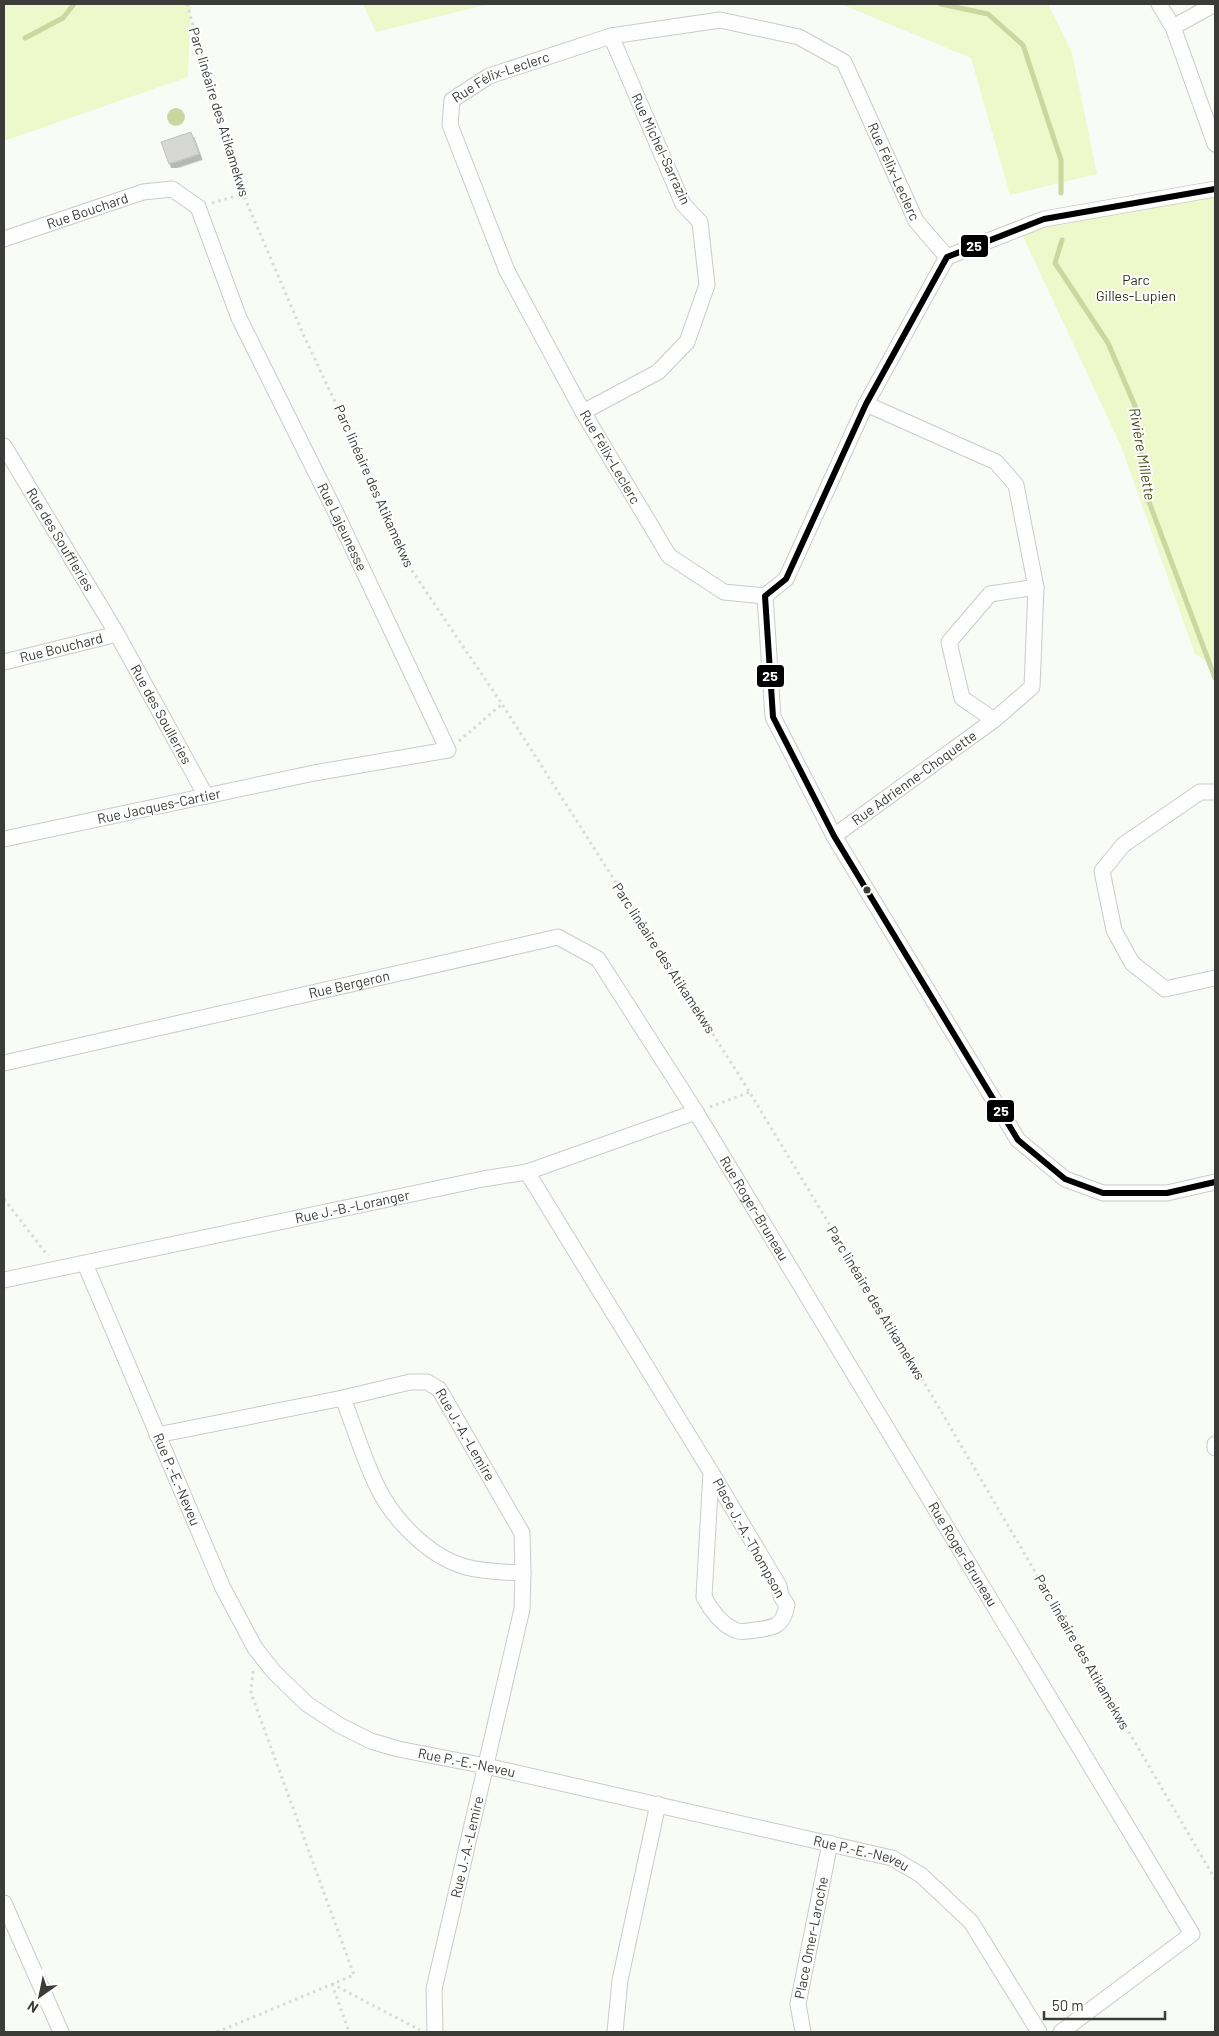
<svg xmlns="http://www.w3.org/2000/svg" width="1219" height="2036" viewBox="0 0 1219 2036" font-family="Barlow,sans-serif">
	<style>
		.green { fill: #edf8cb }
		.water { fill: #cad8a0 }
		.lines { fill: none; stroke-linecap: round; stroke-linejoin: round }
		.stream { stroke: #cad8a0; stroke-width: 5 }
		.building { fill: #d7d8d5; stroke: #c0c2bf; filter: url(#shadow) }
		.street-casing { stroke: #caccc9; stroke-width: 17 }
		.path { stroke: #dadad9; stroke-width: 3; stroke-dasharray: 2.5 4; stroke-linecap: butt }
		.street { stroke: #fefefe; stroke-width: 15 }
		.bus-1-casing { stroke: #fff; stroke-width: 10 }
		.bus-1 { stroke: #000; stroke-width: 6 }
		.bus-dot { fill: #3b3c39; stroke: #fff; stroke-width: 2 }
		.labels { text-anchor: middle; stroke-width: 4; stroke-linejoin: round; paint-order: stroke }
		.street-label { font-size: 14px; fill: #3b3c39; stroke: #fff }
		.park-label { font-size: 14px; fill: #2e3514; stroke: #fff }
		.water-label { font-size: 15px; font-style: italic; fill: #49551c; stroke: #fff }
		.line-badge { stroke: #fff; stroke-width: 2 }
		.badge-label { font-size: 14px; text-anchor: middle; font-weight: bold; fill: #fff }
	</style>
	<defs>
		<filter id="shadow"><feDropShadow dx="3" dy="5.5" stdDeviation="0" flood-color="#0004"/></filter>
	</defs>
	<rect width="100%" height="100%" fill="#f9fbf7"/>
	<g class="green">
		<polygon points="4,4 191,4 188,77 4,141"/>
		<polygon points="363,4 489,4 376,32"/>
		<polygon points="841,4 1048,4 1072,53 1097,174 1010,195 971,58"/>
		<polygon points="1215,190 1215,666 1195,654 1121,446 1020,230"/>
	</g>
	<circle class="water" cx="176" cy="117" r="9"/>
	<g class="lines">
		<g class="stream">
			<polyline points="941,4 988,14 1023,45 1061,160 1061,193"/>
			<polyline points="25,38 63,18 74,4"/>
			<polyline points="1062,240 1055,263 1108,343 1135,406 1146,494 1215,678"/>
		</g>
	</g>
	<polygon class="building" points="191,132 199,154 169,164 161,142"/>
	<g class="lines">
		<defs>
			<g id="street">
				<polyline points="1159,4 1173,27 1215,144"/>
				<polyline points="1173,27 1215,4"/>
				<path id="s1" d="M 4,239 L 143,192 L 172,189 L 198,207 L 239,318 L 335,511 L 448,750 L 314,773 L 4,839"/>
				<polyline points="583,412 658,372 687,342 707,285 700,222 683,204 611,36"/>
				<path id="s2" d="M 4,446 L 117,634 L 206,796"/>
				<path id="s3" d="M 765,596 L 724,592 L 669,556 L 583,412 L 507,271 L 450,125 L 452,100 L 489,76 L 611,36 L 720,20 L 799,37 L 844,62 L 916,221 L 947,257"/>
				<polyline points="765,596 773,717 834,836 1018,1140 1065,1179 1103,1193 1167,1193 1215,1182"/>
				<polyline points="765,596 786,579 866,404 947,257 1044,219 1215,189"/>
				<path id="s4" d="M 4,662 L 117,634"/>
				<polyline points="994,720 962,698 949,642 990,594 1036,587"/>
				<polyline points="1215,792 1200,792 1123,845 1102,871 1114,930 1132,963 1165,989 1215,978"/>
				<path id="s5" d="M 834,836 L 994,720 L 1032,687 L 1036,587 L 1016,485 L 996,462 L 866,404"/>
				<path id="s6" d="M 4,1063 L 558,937 L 598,959 L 696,1112 L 1192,1934 L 1061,2032"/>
				<path d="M 527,1172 L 711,1472 L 779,1586 L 781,1596 L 787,1605 C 783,1626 775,1628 755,1630 C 749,1631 741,1633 735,1630 C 722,1625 710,1609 704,1597 L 711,1472"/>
				<path id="s7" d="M 85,1264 L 223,1588 L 255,1648 L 274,1672 L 307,1704 L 339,1725 L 371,1741 L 398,1749 L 486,1766 L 892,1858 L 921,1875 L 971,1922 L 1039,2032"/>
				<path id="s8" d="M 4,1280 L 483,1179 L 527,1172 L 696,1112"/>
				<path d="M 343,1398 C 354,1427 363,1457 376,1484 C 392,1519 429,1557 466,1567 C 485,1572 504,1572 523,1573"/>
				<path id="s9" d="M 157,1435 L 343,1398 L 410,1382 L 427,1382 L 439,1389 L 522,1533 L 523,1573 L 522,1609 L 434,1989 L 435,2032"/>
				<polyline points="1215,1444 1215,1448"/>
				<polyline points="4,1903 61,2032"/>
				<polyline points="615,2032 620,1980 658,1804"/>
				<path id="s10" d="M 803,2032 L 798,2004 L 830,1843"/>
			</g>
		</defs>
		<use href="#street" class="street-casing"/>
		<g class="path">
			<polyline points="187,4 221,125 243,194 304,336 353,440 402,556 502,704 744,1083 904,1348 1215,1879"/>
			<polyline points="212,203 243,194"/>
			<polyline points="459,741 502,704"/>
			<polyline points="710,1107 750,1092"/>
			<polyline points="4,1199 48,1256"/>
			<polyline points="332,1984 420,2030"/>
			<polyline points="332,1984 349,2032"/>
			<polyline points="217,2032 354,1975 251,1693 253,1671"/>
		</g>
		<use href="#street" class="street"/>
		<defs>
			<polyline id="bus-1" points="1215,189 1044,219 947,257 866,404 786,579 765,596 773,717 834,836 1018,1140 1065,1179 1103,1193 1167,1193 1215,1182"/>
		</defs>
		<use href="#bus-1" class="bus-1-casing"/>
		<use href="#bus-1" class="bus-1"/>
	</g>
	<circle class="bus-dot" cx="867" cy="890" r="4.5"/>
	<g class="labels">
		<g class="street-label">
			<text dy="5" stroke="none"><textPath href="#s3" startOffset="671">Rue Félix-Leclerc</textPath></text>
			<text transform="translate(219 112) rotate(73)" y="5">Parc linéaire des Atikamekws</text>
			<text transform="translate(661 149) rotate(65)" y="5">Rue Michel-Sarrazin</text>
			<text dy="5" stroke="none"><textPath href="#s3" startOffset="1152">Rue Félix-Leclerc</textPath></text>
			<text dy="5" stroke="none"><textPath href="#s1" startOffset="88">Rue Bouchard</textPath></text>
			<text transform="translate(610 457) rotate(60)" y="5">Rue Félix-Leclerc</text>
			<text transform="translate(374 486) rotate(66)" y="5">Parc linéaire des Atikamekws</text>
			<text dy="5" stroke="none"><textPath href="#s1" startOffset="559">Rue Lajeunesse</textPath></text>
			<text dy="5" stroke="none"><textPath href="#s2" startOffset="109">Rue des Souffleries</textPath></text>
			<text dy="5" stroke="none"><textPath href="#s4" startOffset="59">Rue Bouchard</textPath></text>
			<text dy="5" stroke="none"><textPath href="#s2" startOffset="311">Rue des Soulleries</textPath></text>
			<text dy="5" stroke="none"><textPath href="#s5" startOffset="99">Rue Adrienne-Choquette</textPath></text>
			<text transform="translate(159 806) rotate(-12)" y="5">Rue Jacques-Cartier</text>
			<text transform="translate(664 958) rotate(57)" y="5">Parc linéaire des Atikamekws</text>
			<text dy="5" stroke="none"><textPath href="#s6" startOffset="354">Rue Bergeron</textPath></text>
			<text dy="5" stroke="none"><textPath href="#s8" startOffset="356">Rue J.-B.-Loranger</textPath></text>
			<text dy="5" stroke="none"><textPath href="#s6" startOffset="908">Rue Roger-Bruneau</textPath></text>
			<text transform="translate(876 1303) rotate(59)" y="5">Parc linéaire des Atikamekws</text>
			<text dy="5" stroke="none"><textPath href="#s9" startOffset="342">Rue J.-A.-Lemire</textPath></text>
			<text dy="5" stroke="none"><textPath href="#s7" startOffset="234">Rue P.-E.-Neveu</textPath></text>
			<text transform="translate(749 1538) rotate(61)" y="5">Place J.-A.-Thompson</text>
			<text dy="5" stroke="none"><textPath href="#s6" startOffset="1312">Rue Roger-Bruneau</textPath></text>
			<text transform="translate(1082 1652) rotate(60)" y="5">Parc linéaire des Atikamekws</text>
			<text dy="5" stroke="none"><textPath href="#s7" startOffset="669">Rue P.-E.-Neveu</textPath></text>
			<text transform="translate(467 1847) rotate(-77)" y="5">Rue J.-A.-Lemire</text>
			<text dy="5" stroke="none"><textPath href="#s7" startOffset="1074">Rue P.-E.-Neveu</textPath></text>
			<text dy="5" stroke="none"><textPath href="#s10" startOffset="96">Place Omer-Laroche</textPath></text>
		</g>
		<g class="park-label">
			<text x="1136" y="285">Parc<tspan x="1136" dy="16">Gilles-Lupien</tspan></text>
		</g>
		<g class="water-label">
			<text transform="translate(1142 454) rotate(80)" y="5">Rivière Millette</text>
		</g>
	</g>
	<g class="line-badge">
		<rect x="960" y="234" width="29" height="24" rx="5" fill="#000"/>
		<rect x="756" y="664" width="29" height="24" rx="5" fill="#000"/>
		<rect x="986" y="1099" width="29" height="24" rx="5" fill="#000"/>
	</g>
	<g class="badge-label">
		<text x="974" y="251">25</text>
		<text x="770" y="681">25</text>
		<text x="1001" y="1116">25</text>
	</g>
	<rect width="1219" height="2036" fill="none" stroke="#3b3c39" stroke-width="10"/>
	<g transform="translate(40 1996) rotate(213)" stroke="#ffffff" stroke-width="4" paint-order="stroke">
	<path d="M0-4L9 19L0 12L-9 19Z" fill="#3b3c39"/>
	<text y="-8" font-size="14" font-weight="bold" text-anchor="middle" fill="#3b3c39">N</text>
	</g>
	<path d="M1044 2011v8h121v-8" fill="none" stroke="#3b3c39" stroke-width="2.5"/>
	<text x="1052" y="2011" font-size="15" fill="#3b3c39" stroke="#ffffff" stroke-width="4" paint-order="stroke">50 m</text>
</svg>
